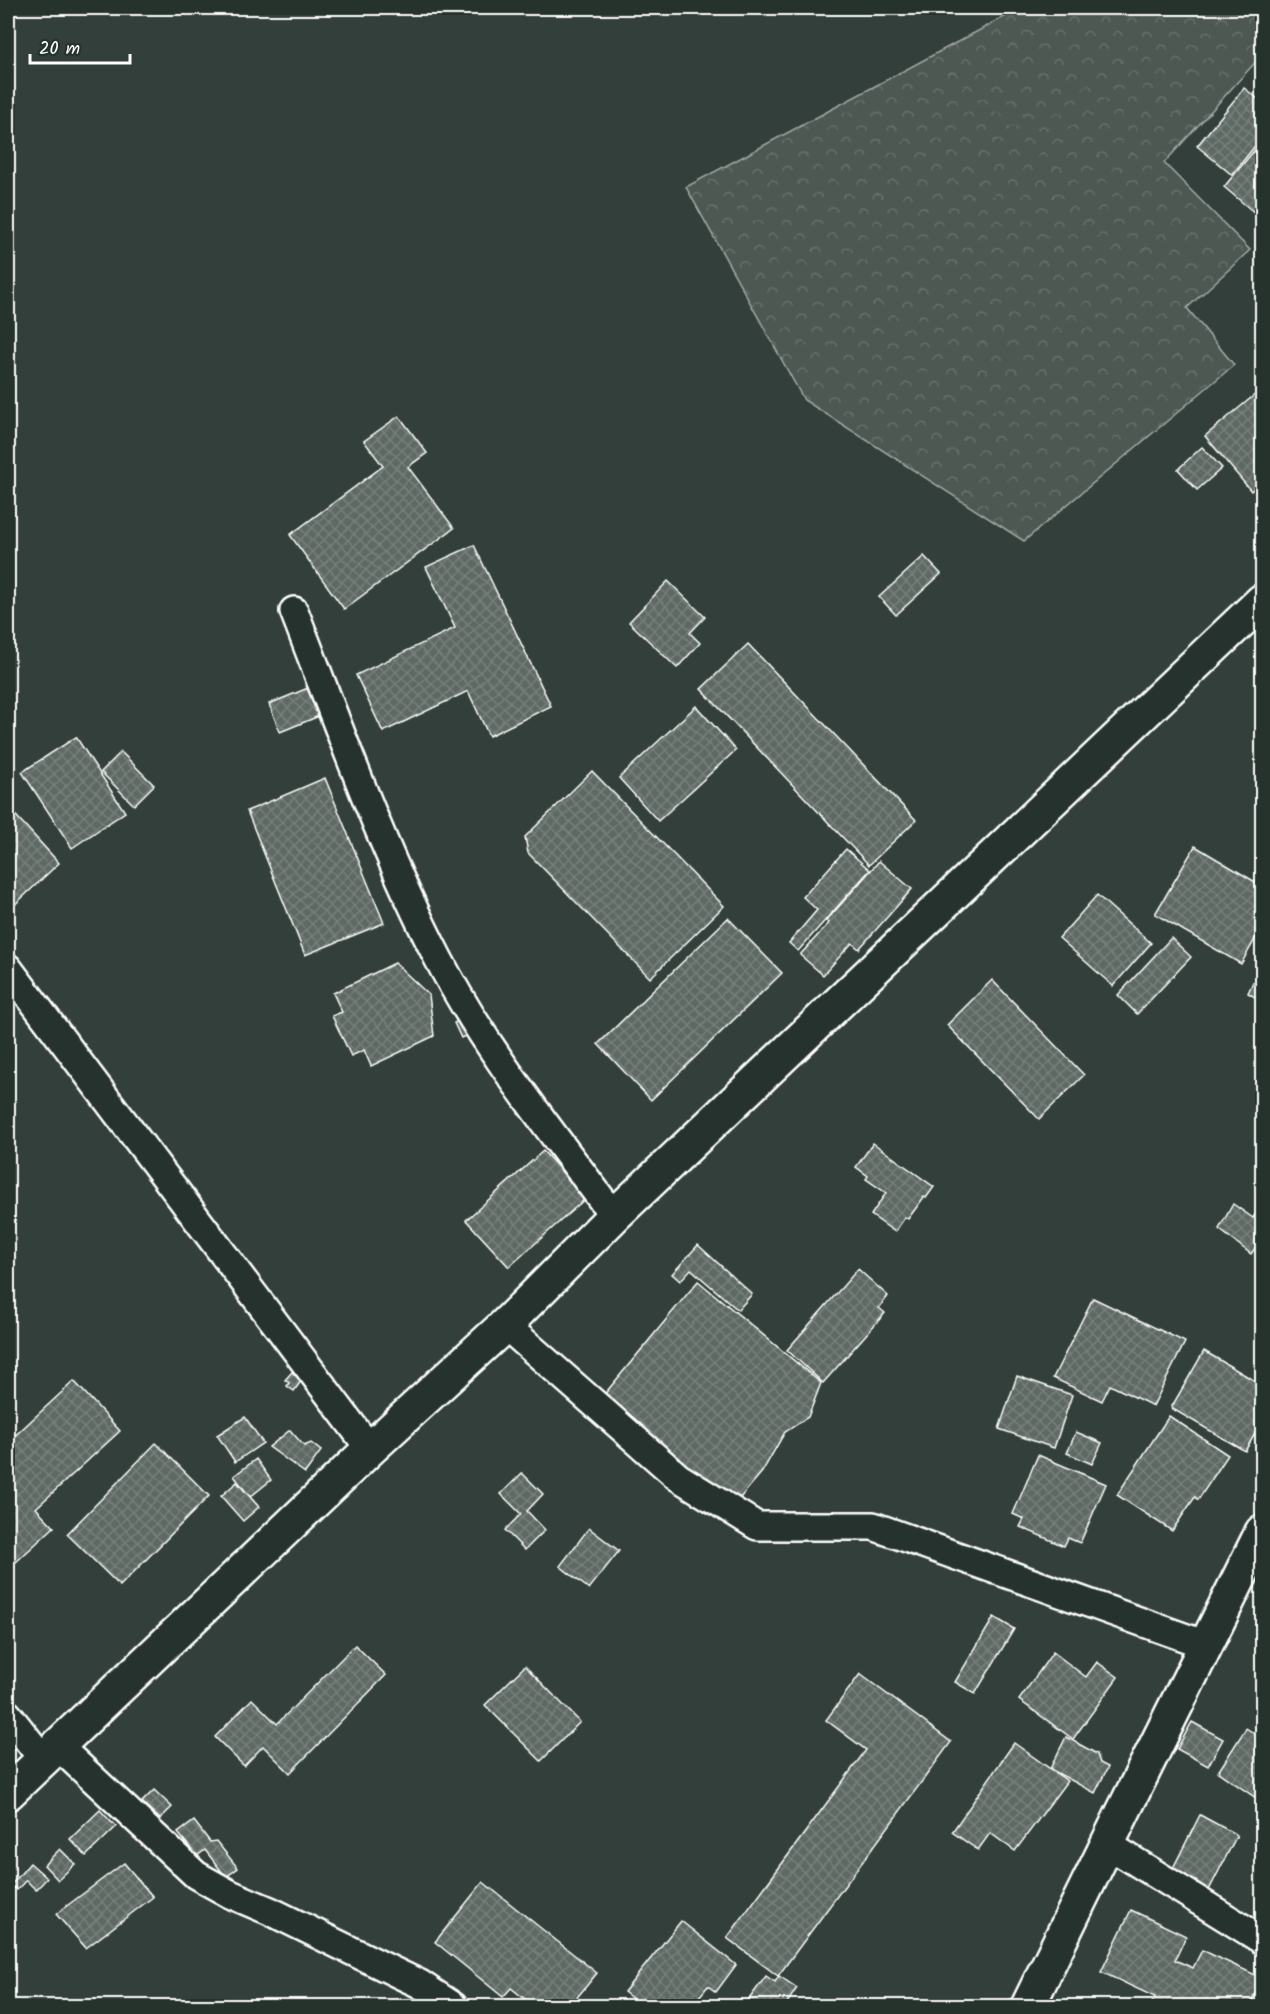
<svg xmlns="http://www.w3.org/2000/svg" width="1270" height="2014" viewBox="0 0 1270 2014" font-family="Kalam,sans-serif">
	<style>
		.forest { fill: url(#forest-crowns); stroke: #a6aca9; stroke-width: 1.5 }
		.building { fill: url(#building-cross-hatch); stroke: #fff; stroke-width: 1.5 }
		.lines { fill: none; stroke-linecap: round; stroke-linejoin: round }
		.minor-casing { stroke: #fff; stroke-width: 32 }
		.secondary-casing { stroke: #fff; stroke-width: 38 }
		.trunk-casing { stroke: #fff; stroke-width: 38 }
		.minor { stroke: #26332d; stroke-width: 27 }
		.secondary { stroke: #26332d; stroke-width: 33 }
		.trunk { stroke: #26332d; stroke-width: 33 }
	</style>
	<defs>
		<pattern id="forest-crowns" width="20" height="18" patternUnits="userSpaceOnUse" patternTransform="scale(1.5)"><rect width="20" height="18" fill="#4d5853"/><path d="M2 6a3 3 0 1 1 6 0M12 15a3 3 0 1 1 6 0" fill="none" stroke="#68716d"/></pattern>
		<pattern id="building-cross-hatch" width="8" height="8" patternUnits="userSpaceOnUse" patternTransform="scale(1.5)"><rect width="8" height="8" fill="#5f6964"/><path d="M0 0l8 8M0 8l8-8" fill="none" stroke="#77807b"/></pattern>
	</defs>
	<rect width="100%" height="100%" fill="#333f3a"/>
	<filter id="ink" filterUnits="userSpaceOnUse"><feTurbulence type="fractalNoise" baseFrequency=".0167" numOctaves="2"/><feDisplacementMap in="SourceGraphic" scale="12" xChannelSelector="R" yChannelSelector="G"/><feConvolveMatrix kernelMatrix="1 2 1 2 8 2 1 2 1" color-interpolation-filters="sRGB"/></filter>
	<g filter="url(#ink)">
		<polygon class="forest" points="1021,8 1262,8 1262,55 1164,163 1250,250 1187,308 1234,365 1024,541 804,400 686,187"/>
		<g class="building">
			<polygon points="1244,88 1262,102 1262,137 1232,175 1197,146"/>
			<polygon points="1262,141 1262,219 1224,187"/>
			<polygon points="1257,393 1262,399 1262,482 1251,491 1205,436"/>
			<polygon points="399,416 427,453 408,467 454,528 344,609 290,535 383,466 364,441"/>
			<polygon points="1202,447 1222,468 1197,490 1178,469"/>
			<polygon points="474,545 551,706 489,736 468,691 383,732 356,675 455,628 426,567"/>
			<polygon points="924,556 941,574 896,615 879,597"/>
			<polygon points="668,581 705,617 690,633 700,643 677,668 629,622"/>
			<polygon points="748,644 916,820 869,865 701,689"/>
			<polygon points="313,686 324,714 280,732 269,704"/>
			<polygon points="696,706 736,750 658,821 619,778"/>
			<polygon points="76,737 125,812 72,848 22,772"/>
			<polygon points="121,752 154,785 134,805 101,772"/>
			<polygon points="592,771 724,906 650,978 528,853 525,837"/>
			<polygon points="325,778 384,923 305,955 247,811"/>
			<polygon points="8,807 59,863 8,911 8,876 9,875 8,873"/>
			<polygon points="1195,846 1262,886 1262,927 1241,964 1155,914"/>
			<polygon points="846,849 870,870 798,951 789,943 817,910 803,897"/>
			<polygon points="879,861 912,889 859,949 852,943 823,975 800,955 829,923 826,921"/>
			<polygon points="1097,895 1151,943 1113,986 1059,938"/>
			<polygon points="728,918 782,973 651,1100 598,1044"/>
			<polygon points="1171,938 1191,957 1137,1014 1118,995"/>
			<polygon points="395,963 429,995 434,1036 371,1066 364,1050 351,1056 332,1016 342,1012 333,993"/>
			<polygon points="992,980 1084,1075 1039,1119 947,1025"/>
			<polygon points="1253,982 1262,988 1262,1001 1248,993"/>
			<polygon points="470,1015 477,1030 461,1038 454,1023"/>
			<polygon points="873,1143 934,1187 926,1198 924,1197 908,1219 905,1217 895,1232 871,1215 886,1193 866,1179 868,1176 856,1167"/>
			<polygon points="543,1151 586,1198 509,1267 466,1220"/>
			<polygon points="1233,1204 1253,1218 1262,1204 1262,1241 1261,1240 1251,1254 1219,1229"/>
			<polygon points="698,1245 752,1294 738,1310 691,1269 680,1281 672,1274"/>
			<polygon points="858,1269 888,1296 879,1308 885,1313 823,1383 787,1350"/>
			<polygon points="698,1281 821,1383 808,1417 785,1432 762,1472 734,1505 603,1396"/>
			<polygon points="1093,1298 1185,1342 1153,1406 1110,1385 1102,1401 1053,1378"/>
			<polygon points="1204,1351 1262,1385 1262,1422 1245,1451 1171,1408"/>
			<polygon points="292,1372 301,1381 294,1391 287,1386 289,1383 285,1380"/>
			<polygon points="1017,1376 1072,1395 1054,1448 999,1429"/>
			<polygon points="74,1381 120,1431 36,1508 54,1527 16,1562 8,1553 8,1442"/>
			<polygon points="1169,1416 1228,1455 1198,1500 1195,1497 1172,1531 1117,1495"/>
			<polygon points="245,1417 263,1443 235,1462 217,1435"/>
			<polygon points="290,1430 304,1446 311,1443 321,1451 305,1473 269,1447"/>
			<polygon points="1076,1432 1102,1443 1092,1464 1067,1453"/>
			<polygon points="156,1443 209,1496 120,1586 67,1534"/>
			<polygon points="1038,1455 1106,1484 1080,1543 1068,1538 1064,1546 1020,1527 1024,1519 1013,1514"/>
			<polygon points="256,1459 271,1480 250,1497 234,1476"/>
			<polygon points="522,1473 543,1494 527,1511 545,1530 525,1550 505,1530 521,1514 501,1494"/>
			<polygon points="237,1482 259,1507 243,1521 221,1496"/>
			<polygon points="589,1528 619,1551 589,1589 560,1566"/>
			<polygon points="994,1617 1014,1629 975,1694 955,1682"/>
			<polygon points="355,1645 386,1675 290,1773 263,1746 244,1766 215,1737 252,1699 277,1724"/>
			<polygon points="1053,1652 1086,1677 1097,1662 1118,1677 1073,1739 1019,1700"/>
			<polygon points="525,1666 580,1722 541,1761 485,1705"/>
			<polygon points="860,1674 951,1742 778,1976 727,1938 866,1750 826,1720"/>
			<polygon points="1192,1722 1223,1739 1208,1766 1177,1749"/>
			<polygon points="1246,1728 1262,1739 1262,1802 1218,1772"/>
			<polygon points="1066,1737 1097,1754 1100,1763 1108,1767 1095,1793 1050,1769"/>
			<polygon points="1014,1743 1067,1781 1015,1851 990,1833 978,1850 952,1832"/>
			<polygon points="154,1790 172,1807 160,1819 142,1802"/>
			<polygon points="100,1810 116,1827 86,1856 70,1839"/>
			<polygon points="1200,1815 1237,1835 1207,1894 1170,1874"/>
			<polygon points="194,1821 210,1842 216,1841 238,1868 226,1877 205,1850 197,1856 178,1833"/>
			<polygon points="60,1849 75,1864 58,1880 44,1865"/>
			<polygon points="30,1863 47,1878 36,1890 26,1880 17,1890 11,1885"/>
			<polygon points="124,1863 153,1897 86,1948 56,1914"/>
			<polygon points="483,1882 597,1973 570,2006 529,2006 531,2004 511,1988 503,1997 435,1942"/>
			<polygon points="1131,1910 1186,1936 1175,1960 1193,1968 1202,1950 1262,1978 1249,2006 1150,2006 1155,1997 1101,1972"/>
			<polygon points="681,1921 736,1965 716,1992 708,1986 695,2002 701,2006 642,2006 624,1992"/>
			<polygon points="766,1976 775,1982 779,1976 797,1988 785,2006 744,2006"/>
		</g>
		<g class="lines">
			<defs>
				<g id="minor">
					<path d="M 294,611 C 339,727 381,847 438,958 C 486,1051 553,1133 614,1216"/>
					<polyline points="8,968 370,1449"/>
					<polyline points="505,1325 678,1477 757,1526 873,1526 1206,1645"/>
					<polyline points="8,1715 43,1759"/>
					<polyline points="58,1746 196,1875 230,1894 270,1911 401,1975 420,1984 453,2006"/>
					<polyline points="1107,1844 1262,1940"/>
				</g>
				<polyline id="secondary" points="1028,2006 1124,1810 1262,1532"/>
				<polyline id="trunk" points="8,1793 370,1449 505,1325 614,1216 1262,601"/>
			</defs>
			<use href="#minor" class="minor-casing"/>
			<use href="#secondary" class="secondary-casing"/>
			<use href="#trunk" class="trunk-casing"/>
			<use href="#minor" class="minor"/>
			<use href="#secondary" class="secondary"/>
			<use href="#trunk" class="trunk"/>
		</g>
	</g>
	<rect width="1270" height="2014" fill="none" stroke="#26332d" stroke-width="30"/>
	<rect x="15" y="15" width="1240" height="1984" fill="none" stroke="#fff" stroke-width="2" filter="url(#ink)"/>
	<path d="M30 54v9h100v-9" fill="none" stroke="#ffffff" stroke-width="3"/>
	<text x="39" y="54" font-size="18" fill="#ffffff" stroke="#26332d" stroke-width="4.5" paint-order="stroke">20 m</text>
</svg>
